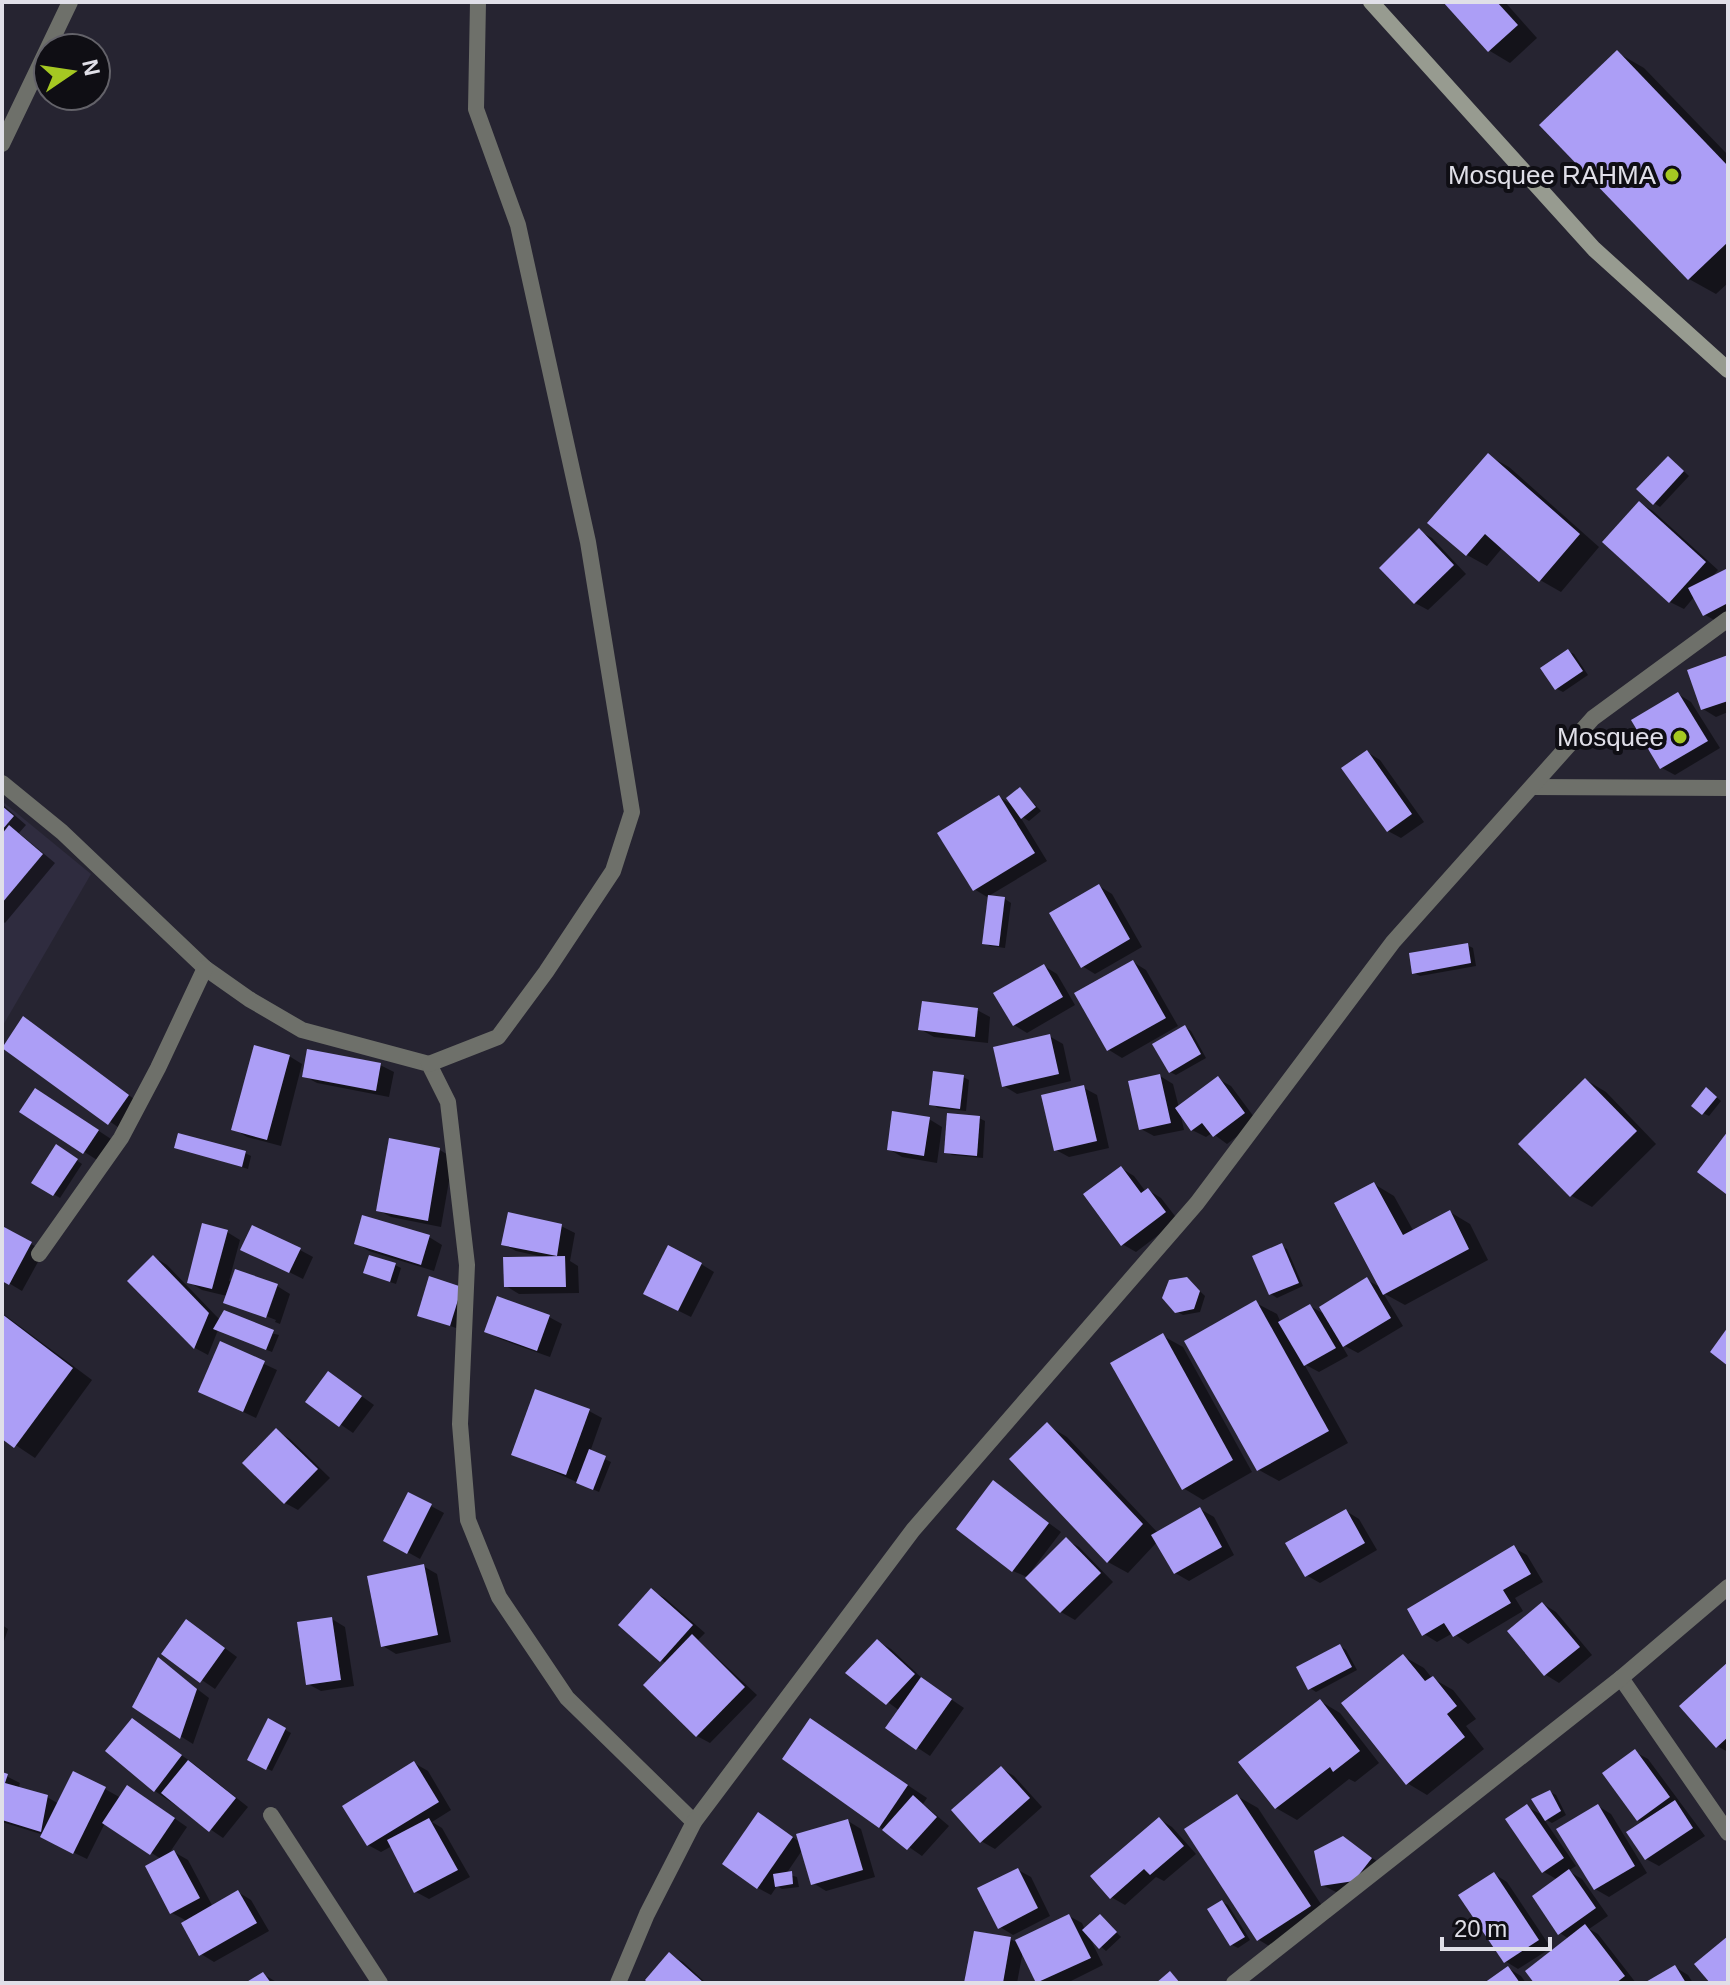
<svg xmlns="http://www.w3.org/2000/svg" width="1730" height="1985" viewBox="0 0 1730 1985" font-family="Helvetica,sans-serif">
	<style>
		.built { fill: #2f2c3f }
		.shadow { fill: #0007 }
		.building { fill: #ac9ef6 }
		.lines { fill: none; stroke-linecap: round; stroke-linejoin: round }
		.street { stroke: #6e706a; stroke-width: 16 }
		.secondary { stroke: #979b90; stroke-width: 16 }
		.poi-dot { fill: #a5c822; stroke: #0f0e14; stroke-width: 3 }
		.labels { text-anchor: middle; stroke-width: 8; stroke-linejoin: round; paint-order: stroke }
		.poi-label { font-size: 26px; fill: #e0dfe8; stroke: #0f0e14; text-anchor: end }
	</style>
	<rect width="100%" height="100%" fill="#262431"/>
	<polygon class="built" points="2,801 91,874 2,1027"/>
	<g class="shadow">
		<polygon points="1445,2 1505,2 1537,38 1510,63 1490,51"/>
		<polygon points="1618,53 1644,68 1728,155 1728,283 1716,294 1689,279 1542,125"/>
		<polygon points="1489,456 1509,467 1599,547 1561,592 1540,580 1503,547 1487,566 1467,555"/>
		<polygon points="1674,462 1689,476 1660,507 1654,503"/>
		<polygon points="1640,503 1653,511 1718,570 1711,578 1728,570 1728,617 1718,622 1705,615 1695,596 1684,609 1670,602 1605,542"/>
		<polygon points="1419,531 1432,538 1466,574 1428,610 1415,603"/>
		<polygon points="1568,651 1574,654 1588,675 1563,692 1557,689 1542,668"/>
		<polygon points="1728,657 1728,712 1716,717 1703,709"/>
		<polygon points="1678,694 1691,702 1720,748 1675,775 1662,768"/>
		<polygon points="1367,752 1380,760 1424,822 1401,838 1388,831"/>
		<polygon points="1020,789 1041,811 1029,821 1019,815 1047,861 987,897 974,889 999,797 1014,806"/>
		<polygon points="2,804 26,825 19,833 55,863 5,923 2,921"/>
		<polygon points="1099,886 1112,894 1142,947 1095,974 1082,966"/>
		<polygon points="1005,899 1011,903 1005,948 990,946 984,943"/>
		<polygon points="1467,945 1473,948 1476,966 1420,976 1414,973"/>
		<polygon points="1133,962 1146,970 1178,1026 1122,1058 1109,1050 1077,994"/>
		<polygon points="1044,966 1057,974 1075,1005 1027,1033 1014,1025"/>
		<polygon points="977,1010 990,1017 988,1043 934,1037 920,1029"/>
		<polygon points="23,1019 141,1104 122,1130 3,1046"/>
		<polygon points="1185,1027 1191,1031 1206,1058 1176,1075 1170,1072"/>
		<polygon points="1049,1036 1063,1044 1071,1081 1017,1094 1004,1086"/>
		<polygon points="289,1056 302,1064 281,1146 247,1137 234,1129"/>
		<polygon points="380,1065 394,1072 389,1097 317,1083 304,1076"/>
		<polygon points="1160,1076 1173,1084 1179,1108 1218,1079 1231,1086 1257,1121 1227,1144 1212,1133 1206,1137 1192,1130 1180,1112 1184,1130 1154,1136 1141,1129"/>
		<polygon points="963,1077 969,1080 966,1111 938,1108 932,1104"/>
		<polygon points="1586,1080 1606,1092 1656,1144 1592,1207 1572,1196 1521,1144"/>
		<polygon points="1084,1088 1097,1095 1109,1148 1069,1157 1056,1150"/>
		<polygon points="1712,1093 1721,1101 1709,1116 1703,1113"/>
		<polygon points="49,1098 111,1139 97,1160 22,1112"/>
		<polygon points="979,1118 985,1121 983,1158 952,1155 946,1152"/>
		<polygon points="929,1119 942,1127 937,1163 902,1157 889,1149"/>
		<polygon points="390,1141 440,1150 453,1158 441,1227 391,1217 378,1210"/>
		<polygon points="57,1147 82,1164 60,1198 34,1182"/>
		<polygon points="176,1147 245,1153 251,1156 248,1169"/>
		<polygon points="1121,1168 1134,1176 1146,1192 1148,1190 1161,1198 1178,1220 1136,1252 1122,1244"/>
		<polygon points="1374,1184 1394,1196 1414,1232 1450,1212 1470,1224 1488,1260 1405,1305 1383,1293 1403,1326 1358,1353 1341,1344 1348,1356 1319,1372 1304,1364 1348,1443 1279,1481 1259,1470 1256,1303 1277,1314 1281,1323 1310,1306 1326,1315 1367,1280 1382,1288"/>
		<polygon points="561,1226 575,1233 570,1261 578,1266 579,1293 519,1294 506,1286 543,1257 516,1251 503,1244"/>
		<polygon points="5,1230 44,1251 22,1291 2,1279 2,1235"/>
		<polygon points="227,1232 240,1240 229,1281 277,1286 290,1294 280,1324 275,1322 276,1320 237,1305 237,1308 225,1302 227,1296 202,1290 189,1282"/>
		<polygon points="429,1237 442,1245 434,1271 369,1251 356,1243"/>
		<polygon points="1281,1246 1287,1249 1303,1286 1277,1298 1271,1294"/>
		<polygon points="300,1250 313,1257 303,1279 253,1254"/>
		<polygon points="154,1257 167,1265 220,1320 279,1335 272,1352 218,1330 208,1355 195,1348 129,1281"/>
		<polygon points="701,1264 714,1272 691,1317 659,1301"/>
		<polygon points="395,1265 401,1268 396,1284 372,1276"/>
		<polygon points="1187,1279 1205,1296 1200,1312 1183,1315 1176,1311"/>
		<polygon points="467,1292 456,1328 419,1315"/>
		<polygon points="2,1313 92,1380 35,1458 2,1436"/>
		<polygon points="549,1317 562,1324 550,1357 500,1339 487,1331"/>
		<polygon points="1163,1336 1183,1347 1252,1472 1203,1500 1183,1488"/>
		<polygon points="221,1344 277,1370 256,1418 214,1398"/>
		<polygon points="329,1373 374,1405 353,1433 308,1402"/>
		<polygon points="589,1411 602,1418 590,1452 611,1462 599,1492 514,1454"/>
		<polygon points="1047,1425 1067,1437 1158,1533 1200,1509 1214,1517 1234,1555 1189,1581 1175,1573 1157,1542 1128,1573 1108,1562"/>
		<polygon points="277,1431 290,1439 330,1478 298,1510 285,1503"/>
		<polygon points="994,1483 1061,1532 1032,1570 1034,1572 1066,1540 1079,1547 1113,1582 1075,1620 1061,1612 1027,1577 1013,1571"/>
		<polygon points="431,1506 444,1513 420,1559 386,1540"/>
		<polygon points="1346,1511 1359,1519 1377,1550 1320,1583 1306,1575"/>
		<polygon points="1514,1548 1527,1555 1543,1582 1515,1598 1523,1611 1468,1644 1453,1633 1437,1642 1424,1634"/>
		<polygon points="423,1566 437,1574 451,1642 396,1654 383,1646"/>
		<polygon points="652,1591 665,1598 705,1633 698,1640 757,1695 710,1743 697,1736 667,1664 661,1660"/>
		<polygon points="1543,1604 1556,1612 1592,1655 1559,1683 1546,1675 1510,1631"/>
		<polygon points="332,1619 345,1627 354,1686 321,1691 308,1684"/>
		<polygon points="2,1625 8,1629 2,1647"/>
		<polygon points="199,1629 237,1657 215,1689 164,1654"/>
		<polygon points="877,1641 891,1649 927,1683 964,1708 930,1756 888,1728 900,1711 848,1673"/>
		<polygon points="1340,1646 1346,1650 1357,1670 1316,1692 1310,1688"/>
		<polygon points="1403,1656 1424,1668 1432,1678 1453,1690 1476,1719 1466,1726 1484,1749 1427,1795 1407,1783"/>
		<polygon points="159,1660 209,1698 193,1744 134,1707"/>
		<polygon points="1728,1665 1728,1752 1717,1746"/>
		<polygon points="1320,1701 1340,1713 1379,1763 1355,1782 1349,1779 1297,1820 1276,1808"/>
		<polygon points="810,1720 927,1798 923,1804 949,1826 922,1856 880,1827"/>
		<polygon points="133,1721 194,1764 248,1807 223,1838 155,1791 108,1750"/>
		<polygon points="269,1721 291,1733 272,1771 250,1760"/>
		<polygon points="1635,1752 1648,1759 1705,1836 1659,1866 1646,1859 1644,1823 1638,1820"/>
		<polygon points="414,1763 428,1771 451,1810 432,1822 442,1828 470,1877 429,1899 416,1892 392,1846 381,1852 368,1845"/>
		<polygon points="1001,1768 1014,1776 1042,1807 995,1849 981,1841"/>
		<polygon points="2,1774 20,1783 18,1789 47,1797 59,1804 105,1789 121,1798 141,1795 187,1827 168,1855 174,1852 188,1860 213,1907 238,1892 251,1900 269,1931 214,1962 201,1954 187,1921 172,1913 161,1859 105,1823 87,1859 56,1844 44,1835 2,1822"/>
		<polygon points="1550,1792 1556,1795 1566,1815 1552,1823 1543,1818 1576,1866 1568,1871 1582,1879 1608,1916 1589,1929 1598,1934 1636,1983 1536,1983 1569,1939 1560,1933 1558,1880 1544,1872 1527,1807 1544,1816"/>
		<polygon points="1237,1796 1258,1808 1330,1918 1279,1952 1259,1940"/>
		<polygon points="1598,1806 1611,1814 1647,1873 1609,1897 1595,1889"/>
		<polygon points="1159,1819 1172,1827 1196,1854 1164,1881 1156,1877 1125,1905 1111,1897"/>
		<polygon points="848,1821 861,1829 875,1877 826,1891 813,1883 803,1849 786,1874 797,1877 799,1887 782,1889 777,1886 771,1895 758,1888 772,1822 801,1843"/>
		<polygon points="1343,1838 1384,1866 1367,1888 1336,1892 1322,1885"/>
		<polygon points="1018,1870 1031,1877 1050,1916 1013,1935 1000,1927"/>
		<polygon points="1494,1874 1507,1882 1551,1948 1518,1969 1505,1961"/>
		<polygon points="1222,1902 1228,1905 1250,1940 1238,1948 1232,1945"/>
		<polygon points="1069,1916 1082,1923 1085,1930 1100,1916 1121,1937 1106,1951 1089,1936 1103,1965 1067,1983 1038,1983 1023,1951 1017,1983 966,1983 1010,1939 1016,1942"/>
		<polygon points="670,1955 683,1962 706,1983 651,1983"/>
		<polygon points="1675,1967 1688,1975 1693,1983 1648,1983"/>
		<polygon points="1508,1968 1521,1976 1526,1983 1487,1983"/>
		<polygon points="263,1974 278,1983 249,1983"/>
	</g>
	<g class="building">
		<polygon points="1443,2 1497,2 1518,25 1488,52"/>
		<polygon points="1617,50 1728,166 1728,242 1688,280 1539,125"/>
		<polygon points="1488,453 1580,534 1539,582 1485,534 1466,556 1427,523"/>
		<polygon points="1668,456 1684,471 1653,505 1636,489"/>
		<polygon points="1639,501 1706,562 1669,603 1602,542"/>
		<polygon points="1419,528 1454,565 1414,604 1379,568"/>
		<polygon points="1728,568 1728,603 1703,616 1688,588"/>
		<polygon points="1568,649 1583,671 1555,690 1540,668"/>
		<polygon points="1728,655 1728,701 1701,710 1687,670"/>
		<polygon points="1678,692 1708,741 1660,769 1631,720"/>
		<polygon points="1367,750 1412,814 1387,832 1341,768"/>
		<polygon points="1020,787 1036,807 1021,819 1006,798"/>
		<polygon points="999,795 1035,853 973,891 937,833"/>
		<polygon points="2,806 14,816 2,830"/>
		<polygon points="9,825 43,854 2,903 2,834"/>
		<polygon points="1099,884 1130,939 1081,968 1049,913"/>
		<polygon points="988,895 1005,897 999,946 982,944"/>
		<polygon points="1468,943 1471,963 1412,974 1409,953"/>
		<polygon points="1133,960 1166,1018 1107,1051 1074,993"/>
		<polygon points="1044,964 1063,997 1013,1026 993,993"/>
		<polygon points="922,1001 978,1008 975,1037 918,1030"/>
		<polygon points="23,1016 129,1095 108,1125 2,1048"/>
		<polygon points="1185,1025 1201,1054 1169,1073 1152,1044"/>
		<polygon points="1050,1034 1059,1074 1002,1087 993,1047"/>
		<polygon points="254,1045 290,1055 267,1140 231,1130"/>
		<polygon points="307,1049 381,1063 376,1091 302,1077"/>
		<polygon points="933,1071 964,1075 960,1109 929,1105"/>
		<polygon points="1160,1074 1171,1123 1139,1130 1128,1081"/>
		<polygon points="1218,1076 1245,1113 1213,1137 1202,1123 1191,1131 1175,1108"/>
		<polygon points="1585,1078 1637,1131 1570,1197 1518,1144"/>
		<polygon points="1084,1085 1097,1141 1054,1151 1041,1095"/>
		<polygon points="1706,1087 1717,1097 1702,1115 1691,1106"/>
		<polygon points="35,1088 99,1130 83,1154 19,1112"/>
		<polygon points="892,1111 930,1117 924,1156 887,1150"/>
		<polygon points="947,1113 980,1116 977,1156 944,1153"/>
		<polygon points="1728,1131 1728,1192 1726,1194 1697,1172"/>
		<polygon points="178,1133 246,1151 242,1167 174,1148"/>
		<polygon points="389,1138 440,1148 428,1221 376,1211"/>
		<polygon points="56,1144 78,1159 53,1196 31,1183"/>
		<polygon points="1121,1166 1141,1193 1148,1188 1166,1212 1121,1246 1083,1194"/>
		<polygon points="1374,1182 1403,1235 1450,1210 1469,1249 1383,1295 1334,1203"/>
		<polygon points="508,1212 562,1224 557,1256 501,1245"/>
		<polygon points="362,1215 430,1235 421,1265 354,1244"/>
		<polygon points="202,1223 228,1230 212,1289 187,1283"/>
		<polygon points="252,1225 301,1248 289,1273 240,1250"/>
		<polygon points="4,1227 32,1242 9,1285 2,1281 2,1231"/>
		<polygon points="1282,1243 1299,1283 1269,1295 1252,1256"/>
		<polygon points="668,1245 702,1263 678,1311 643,1294"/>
		<polygon points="153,1255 209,1313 194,1349 127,1281"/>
		<polygon points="369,1255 396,1263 390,1282 363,1273"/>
		<polygon points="565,1256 566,1287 504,1287 503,1257"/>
		<polygon points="235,1269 278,1284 266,1318 223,1303"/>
		<polygon points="429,1276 462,1287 450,1326 417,1316"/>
		<polygon points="1187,1277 1200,1291 1194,1309 1175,1313 1162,1298 1169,1280"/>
		<polygon points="1367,1277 1391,1318 1343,1347 1319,1307"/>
		<polygon points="497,1296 550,1315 537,1351 484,1332"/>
		<polygon points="1256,1300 1329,1431 1257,1471 1184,1341"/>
		<polygon points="1310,1304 1336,1348 1304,1366 1278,1322"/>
		<polygon points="224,1310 274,1330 266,1350 213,1329"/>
		<polygon points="2,1314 73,1368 14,1448 2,1439"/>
		<polygon points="1728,1327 1728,1366 1710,1352"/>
		<polygon points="1163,1333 1233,1460 1182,1490 1110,1363"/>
		<polygon points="220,1341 265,1361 243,1412 198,1392"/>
		<polygon points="328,1371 362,1396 339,1427 305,1402"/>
		<polygon points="535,1389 590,1409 566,1475 511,1455"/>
		<polygon points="1047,1422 1143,1524 1107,1563 1009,1459"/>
		<polygon points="276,1428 318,1469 284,1504 242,1463"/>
		<polygon points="589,1449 606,1456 593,1490 576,1483"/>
		<polygon points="993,1480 1049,1523 1012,1572 956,1529"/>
		<polygon points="408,1492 432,1504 407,1554 383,1541"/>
		<polygon points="1200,1507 1222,1547 1174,1574 1151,1535"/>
		<polygon points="1346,1509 1365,1543 1305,1577 1285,1543"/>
		<polygon points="1066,1537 1101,1573 1060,1613 1025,1578"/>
		<polygon points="1514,1545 1531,1574 1503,1590 1511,1603 1453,1637 1444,1623 1422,1636 1407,1609"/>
		<polygon points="424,1564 438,1635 381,1647 367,1576"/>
		<polygon points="651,1588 693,1625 660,1662 618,1625"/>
		<polygon points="1542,1602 1580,1647 1544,1676 1507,1631"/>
		<polygon points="332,1617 341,1680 306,1685 297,1622"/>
		<polygon points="186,1619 225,1648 200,1683 161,1654"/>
		<polygon points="692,1634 745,1687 696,1737 643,1685"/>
		<polygon points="877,1639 915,1674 886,1705 845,1673"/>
		<polygon points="1340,1644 1352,1667 1308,1690 1296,1667"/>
		<polygon points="1403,1654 1425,1681 1433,1676 1457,1706 1447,1714 1465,1737 1406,1785 1341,1703"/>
		<polygon points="158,1657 197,1689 180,1739 132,1707"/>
		<polygon points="1728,1662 1728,1737 1716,1748 1679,1706"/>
		<polygon points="921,1677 952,1699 916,1750 885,1728"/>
		<polygon points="1320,1699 1360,1751 1333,1772 1330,1767 1275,1809 1238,1762"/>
		<polygon points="132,1718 182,1755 154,1792 105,1751"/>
		<polygon points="268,1718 286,1728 266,1770 247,1760"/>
		<polygon points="810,1718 908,1785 879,1828 782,1759"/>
		<polygon points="1635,1749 1670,1797 1637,1821 1602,1773"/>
		<polygon points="188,1760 236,1798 209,1832 161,1793"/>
		<polygon points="414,1761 439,1802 367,1846 342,1806"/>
		<polygon points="1001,1766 1030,1798 980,1843 951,1810"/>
		<polygon points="73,1771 106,1787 73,1854 40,1837"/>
		<polygon points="2,1772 8,1774 5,1783 48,1795 41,1832 2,1820"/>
		<polygon points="127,1785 175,1818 150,1855 102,1823"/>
		<polygon points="1550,1790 1561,1811 1545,1821 1531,1799"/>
		<polygon points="1237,1794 1311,1906 1257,1941 1184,1829"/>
		<polygon points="913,1795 937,1817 907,1850 882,1830"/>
		<polygon points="1675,1800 1693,1828 1645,1860 1626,1832"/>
		<polygon points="1527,1804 1564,1858 1542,1873 1505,1819"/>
		<polygon points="1598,1804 1635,1866 1594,1890 1556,1829"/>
		<polygon points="758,1812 793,1837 757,1889 722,1864"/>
		<polygon points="1159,1817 1184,1846 1150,1875 1144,1869 1110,1899 1090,1876"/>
		<polygon points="429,1818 458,1870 414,1893 387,1840"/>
		<polygon points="848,1819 863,1870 811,1885 796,1834"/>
		<polygon points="1343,1836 1372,1858 1354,1881 1321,1886 1314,1851"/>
		<polygon points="174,1850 200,1898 170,1914 145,1866"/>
		<polygon points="1018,1868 1038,1908 998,1929 977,1888"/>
		<polygon points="1569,1869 1596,1908 1558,1935 1532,1896"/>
		<polygon points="792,1871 793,1884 775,1887 773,1874"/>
		<polygon points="1494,1872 1539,1940 1504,1963 1458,1895"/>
		<polygon points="238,1890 257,1923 199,1956 181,1923"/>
		<polygon points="1222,1900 1245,1937 1230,1946 1207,1909"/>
		<polygon points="1069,1914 1091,1958 1036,1983 1015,1940"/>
		<polygon points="1100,1914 1117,1932 1099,1949 1082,1930"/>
		<polygon points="1585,1924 1625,1976 1616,1983 1534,1983 1525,1971"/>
		<polygon points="974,1931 1011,1937 1003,1983 964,1983"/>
		<polygon points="1728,1936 1728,1983 1710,1983 1694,1964"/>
		<polygon points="669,1952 704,1983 648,1983 645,1980"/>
		<polygon points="1675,1965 1686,1983 1644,1983"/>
		<polygon points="1508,1966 1520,1983 1484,1983"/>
		<polygon points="1170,1971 1180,1983 1156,1983"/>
		<polygon points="263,1972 271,1983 245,1983"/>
	</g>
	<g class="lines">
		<g class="street">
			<polyline points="2,144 70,2"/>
			<polyline points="2,783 62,832 205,968 249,999 302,1030 429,1064 448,1102 467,1265 460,1424 468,1520 499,1597 567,1698 694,1822"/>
			<polyline points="1533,787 1728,788"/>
			<polyline points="429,1064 498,1037 546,972 613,871 632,812 588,542 518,225 476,109 478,2"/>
			<polyline points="39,1254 121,1138 158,1068 205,968"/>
			<polyline points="1621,1678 1728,1833"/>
			<polyline points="271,1815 380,1983"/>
			<polyline points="618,1983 647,1914 694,1822 913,1530 1197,1203 1393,942 1593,718 1728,619"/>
			<polyline points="1234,1983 1621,1678 1728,1587"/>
		</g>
		<polyline class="secondary" points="1371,2 1594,249 1728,370"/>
	</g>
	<g class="poi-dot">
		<circle cx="1672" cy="175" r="8"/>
		<circle cx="1680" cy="737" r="8"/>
	</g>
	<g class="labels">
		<g class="poi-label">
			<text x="1656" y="184">Mosquee RAHMA</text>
			<text x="1664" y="746">Mosquee</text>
		</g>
	</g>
	<rect width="1730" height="1985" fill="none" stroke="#e0dfe8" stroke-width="8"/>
	<g transform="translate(72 72) rotate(77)"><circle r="38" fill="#0f0e14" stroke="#636269" stroke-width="2"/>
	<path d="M0-6L14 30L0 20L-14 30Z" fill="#a5c822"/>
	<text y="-12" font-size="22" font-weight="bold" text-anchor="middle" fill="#e0dfe8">N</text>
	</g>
	<path d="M1442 1937v12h108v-12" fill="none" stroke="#e0dfe8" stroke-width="4"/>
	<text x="1454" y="1937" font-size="24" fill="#e0dfe8" stroke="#0f0e14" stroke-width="6" paint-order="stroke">20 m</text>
</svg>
